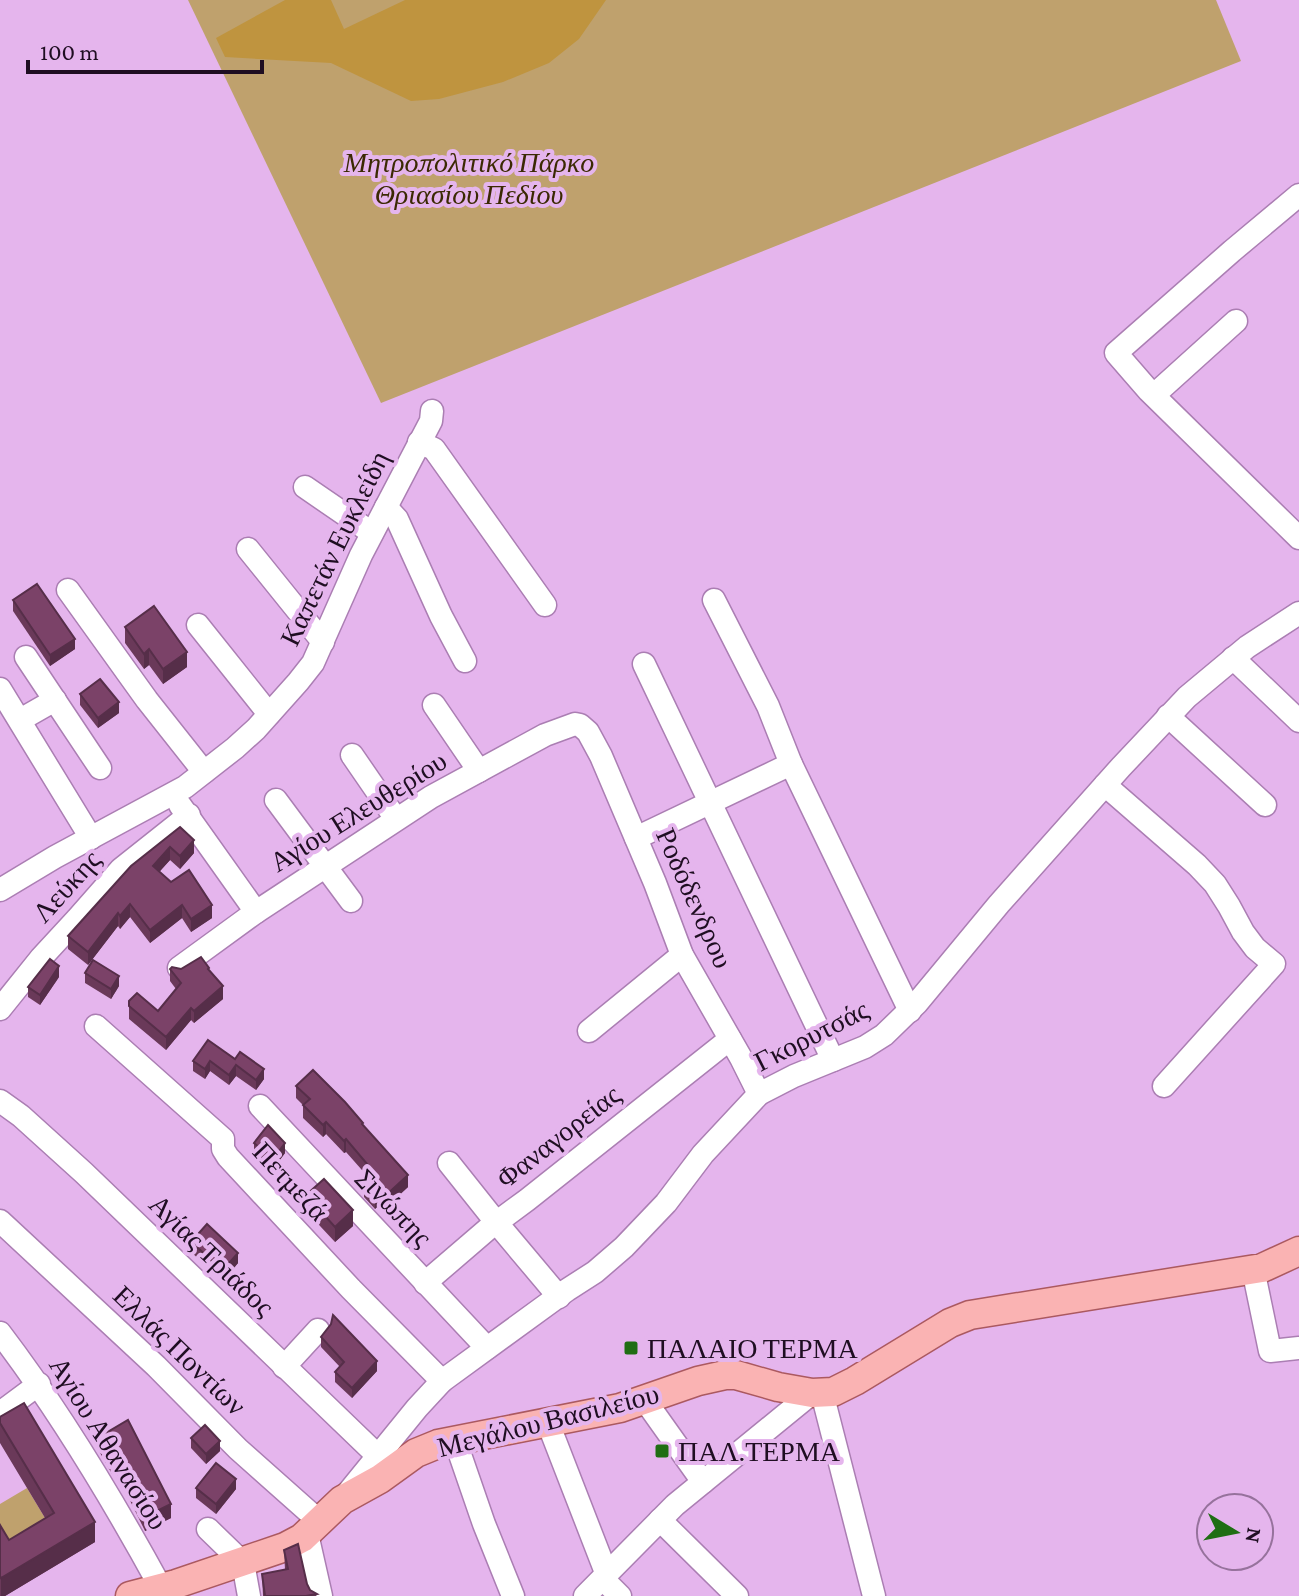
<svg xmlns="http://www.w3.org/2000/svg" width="1299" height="1596" viewBox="0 0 1299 1596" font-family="'Crimson Pro',serif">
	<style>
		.green { fill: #bfa16d }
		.forest { fill: #bf943f }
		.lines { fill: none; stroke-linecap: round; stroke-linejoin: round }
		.minor-casing { stroke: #ab7eb3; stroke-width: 25 }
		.major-casing { stroke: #ab5960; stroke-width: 31 }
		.minor { stroke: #fff; stroke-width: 22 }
		.major { stroke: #fab3b3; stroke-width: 28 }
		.wall { fill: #6a3959 }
		.shaded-wall { fill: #562e49 }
		.building { fill: #7b4268; stroke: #562e49; stroke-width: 2 }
		.poi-dot { fill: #1f6e13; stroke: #e5b5ed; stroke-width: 3 }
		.labels { text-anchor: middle; stroke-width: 8; stroke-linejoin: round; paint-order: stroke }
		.park-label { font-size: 28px; font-style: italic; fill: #3b2903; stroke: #e5b5ed }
		.street-label { font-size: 28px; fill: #1f0e22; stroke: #e5b5ed }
		.poi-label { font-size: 28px; fill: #1f0e22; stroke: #e5b5ed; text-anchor: start }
	</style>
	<rect width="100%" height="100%" fill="#e5b5ed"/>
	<g class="green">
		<polygon points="188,0 1216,0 1241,61 381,403"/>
		<polygon points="27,1488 54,1533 0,1545 0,1504"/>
	</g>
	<polygon class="forest" points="285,0 331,0 344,29 405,0 606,0 579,39 549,63 503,82 439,99 411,101 331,63 225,57 216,38"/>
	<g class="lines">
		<defs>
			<g id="minor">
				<polyline points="1299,195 1232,251 1116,353 1149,391 1299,538"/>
				<polyline points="1154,395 1236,321"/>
				<polyline points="419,442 434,449 545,605"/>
				<polyline points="305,487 372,533"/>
				<polyline points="386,507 397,519 441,616 465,661"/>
				<polyline points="248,549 323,642"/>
				<polyline points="68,590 147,700 204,772"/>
				<polyline points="714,600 768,706 791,764 910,1011"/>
				<polyline points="198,625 269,714"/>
				<polyline points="26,657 100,768"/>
				<polyline points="1233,658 1299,721"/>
				<polyline points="644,664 833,1060"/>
				<polyline points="0,689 91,838"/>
				<polyline points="434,705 479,771"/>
				<polyline points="1168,716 1265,805"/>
				<polyline points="20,720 55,700"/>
				<polyline points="352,755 396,819"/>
				<polyline points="1105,785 1197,865 1215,884 1229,906 1243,932 1255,948 1274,964 1164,1086"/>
				<polyline points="276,800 351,901"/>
				<polyline points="180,805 256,912"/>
				<polyline points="636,838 791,764"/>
				<polyline points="0,890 55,857 185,787 235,748 256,729 298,682 313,663 361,555 431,421 432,411"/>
				<polyline points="179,968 256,912 431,797 545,735 575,724 580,725 588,732 601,756 655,883 682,955 741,1058 759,1094"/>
				<polyline points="0,1009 41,958 77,919 121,869 189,815"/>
				<polyline points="96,1026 223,1139 223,1149 228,1157 351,1289 442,1381"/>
				<polyline points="589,1031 682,955"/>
				<polyline points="0,1101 21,1116 84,1173 378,1456"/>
				<polyline points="260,1106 487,1348"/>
				<polyline points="449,1163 496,1222 559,1297"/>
				<polyline points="0,1221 156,1366 238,1449 319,1521"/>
				<polyline points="1253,1269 1270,1351 1299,1348"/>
				<polyline points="425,1283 489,1228 527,1200 730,1039"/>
				<path d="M 0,1333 C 61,1413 113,1500 161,1588"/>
				<polyline points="284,1367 318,1330"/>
				<polyline points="822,1393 874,1596"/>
				<polyline points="644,1399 703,1482"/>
				<polyline points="0,1413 39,1384"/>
				<polyline points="548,1423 607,1575"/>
				<polyline points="455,1440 484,1524 513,1596"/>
				<polyline points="347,1494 417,1408 442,1381 567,1290 595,1272 624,1247 666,1203 703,1154 759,1094 794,1076 865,1047 884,1035 917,1003 999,904 1121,767 1187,697 1247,647 1299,613"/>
				<polyline points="660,1520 737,1596"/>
				<polyline points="208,1529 243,1563 249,1596"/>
				<polyline points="307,1534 321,1596"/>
				<polyline points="603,1579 620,1596"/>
				<polyline points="585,1596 675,1505 812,1393"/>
			</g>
			<polyline id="major" points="130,1596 176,1584 285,1547 302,1538 342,1500 380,1479 416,1453 438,1444 620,1408 698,1381 725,1375 736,1375 778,1387 812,1393 833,1392 855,1381 950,1323 970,1315 1262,1268 1299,1251"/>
		</defs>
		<use href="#minor" class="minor-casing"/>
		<use href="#major" class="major-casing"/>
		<use href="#minor" class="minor"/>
		<use href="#major" class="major"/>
	</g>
	<g class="wall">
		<polygon points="13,600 75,649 50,666 13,611"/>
		<polygon points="125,627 187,667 163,684 149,665 144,669 125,643"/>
		<polygon points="80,694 119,713 98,728 80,705"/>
		<polygon points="180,827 194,853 180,869 170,860 159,872 212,918 191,932 182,918 150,943 130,917 120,929 118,926 88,965 68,949 68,936"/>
		<polygon points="170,969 209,970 223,999 194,1023 191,1020 166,1050 129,1019 129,1001 158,1011 176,989 170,981"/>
		<polygon points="85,973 119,986 111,999 85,983"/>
		<polygon points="59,977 40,1005 28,997 28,987"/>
		<polygon points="208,1040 264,1079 256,1090 236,1076 229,1085 210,1071 205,1079 193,1071 193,1061"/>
		<polygon points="296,1086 363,1125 408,1187 383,1210 379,1205 375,1209 364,1197 364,1185 369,1180 369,1178 346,1152 344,1153 326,1134 323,1137 303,1118 303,1105 296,1098"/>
		<polygon points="254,1143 285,1153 273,1169 254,1154"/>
		<polygon points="306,1195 353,1226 335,1242 306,1211"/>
		<polygon points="191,1242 238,1263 223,1281 191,1252"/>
		<polygon points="321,1337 377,1371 352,1398 335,1382 335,1372 340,1367 321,1347"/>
		<polygon points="0,1417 95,1542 5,1596 0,1596 0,1525 9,1540 45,1518 0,1443"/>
		<polygon points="99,1437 171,1518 145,1531 116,1472 112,1474 99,1451"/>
		<polygon points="191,1438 220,1451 206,1464 191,1448"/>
		<polygon points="196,1488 236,1489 216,1514 196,1498"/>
		<polygon points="284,1550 310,1590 317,1596 263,1596 262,1574 285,1570"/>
	</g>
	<g class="shaded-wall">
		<polygon points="75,639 75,649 50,666 50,655"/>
		<polygon points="149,649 149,665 144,669 144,654"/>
		<polygon points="187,652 187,667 163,684 163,669"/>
		<polygon points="119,702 119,713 98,728 98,718"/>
		<polygon points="194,840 194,853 180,869 180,856"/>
		<polygon points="170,847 170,860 153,879 153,866"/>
		<polygon points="130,904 130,917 120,929 120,916"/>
		<polygon points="182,905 182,918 150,943 150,930"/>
		<polygon points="212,905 212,918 191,932 191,919"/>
		<polygon points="118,913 118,926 88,965 88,952"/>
		<polygon points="59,966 59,977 40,1005 40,995"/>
		<polygon points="119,976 119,986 111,999 111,989"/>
		<polygon points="223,986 223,999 194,1023 194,1011"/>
		<polygon points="191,1008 191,1020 166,1050 166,1037"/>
		<polygon points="210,1061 210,1071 205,1079 205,1069"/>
		<polygon points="236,1065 236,1076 229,1085 229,1075"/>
		<polygon points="264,1069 264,1079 256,1090 256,1080"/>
		<polygon points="326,1122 326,1134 323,1137 323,1125"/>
		<polygon points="346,1139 346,1152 344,1153 344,1141"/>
		<polygon points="285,1143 285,1153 273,1169 273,1159"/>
		<polygon points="408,1175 408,1187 383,1210 383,1198"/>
		<polygon points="379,1193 379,1205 375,1209 375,1196"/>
		<polygon points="353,1210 353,1226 335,1242 335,1227"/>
		<polygon points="238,1253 238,1263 223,1281 223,1270"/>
		<polygon points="377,1361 377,1371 352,1398 352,1388"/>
		<polygon points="220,1441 220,1451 206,1464 206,1454"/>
		<polygon points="116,1458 116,1472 112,1474 112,1460"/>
		<polygon points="236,1479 236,1489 216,1514 216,1504"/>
		<polygon points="171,1504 171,1518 145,1531 145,1517"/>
		<polygon points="95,1522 95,1542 5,1596 1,1596 1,1578"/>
	</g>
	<g class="building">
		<polygon points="37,584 75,639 50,655 13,600"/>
		<polygon points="154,606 187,652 163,669 149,649 144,654 125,627"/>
		<polygon points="100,679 119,702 98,718 80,694"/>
		<polygon points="180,827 194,840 180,856 170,847 153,866 171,882 189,870 212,905 191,919 182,905 150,930 130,904 120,916 118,913 88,952 68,936 131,866"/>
		<polygon points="201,957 209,968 208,969 223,986 194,1011 191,1008 166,1037 129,1006 129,1001 137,993 158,1011 181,983 170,969 172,967 181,969"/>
		<polygon points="50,959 59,966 40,995 28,987"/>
		<polygon points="93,960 119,976 111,989 85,973"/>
		<polygon points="208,1040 235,1059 240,1052 264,1069 256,1080 236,1065 229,1075 210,1061 205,1069 193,1061"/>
		<polygon points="313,1070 345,1102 363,1123 362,1124 408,1175 383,1198 379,1193 375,1196 364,1185 372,1178 369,1175 373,1171 346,1139 344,1141 326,1122 323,1125 303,1105 310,1099 296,1086"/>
		<polygon points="268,1125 285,1143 273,1159 254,1143"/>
		<polygon points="324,1179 353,1210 335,1227 306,1195"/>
		<polygon points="207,1224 238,1253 223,1270 191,1242"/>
		<polygon points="333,1315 377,1361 352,1388 335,1372 344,1362 321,1337 331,1324"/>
		<polygon points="24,1403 95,1522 1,1578 0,1576 0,1525 9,1540 54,1513 0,1423 0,1417"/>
		<polygon points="128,1420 171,1504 145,1517 116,1458 112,1460 99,1437"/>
		<polygon points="205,1425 220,1441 206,1454 191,1438"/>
		<polygon points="216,1463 236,1479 216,1504 196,1488"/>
		<polygon points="298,1544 307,1584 310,1590 317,1594 306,1596 265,1596 262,1574 288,1569 284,1550"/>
	</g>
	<g class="poi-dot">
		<rect x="623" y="1340" width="16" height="16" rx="4"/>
		<rect x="654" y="1443" width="16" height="16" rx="4"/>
	</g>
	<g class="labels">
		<g class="park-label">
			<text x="469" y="172">Μητροπολιτικό Πάρκο<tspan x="469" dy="32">Θριασίου Πεδίου</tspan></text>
		</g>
		<g class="street-label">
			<text transform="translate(334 548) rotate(-64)" y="10">Καπετάν Ευκλείδη</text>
			<text transform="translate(358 811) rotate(-32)" y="10">Αγίου Ελευθερίου</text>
			<text transform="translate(66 886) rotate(-48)" y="10">Λεύκης</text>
			<text transform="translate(695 898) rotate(66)" y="10">Ροδόδενδρου</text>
			<text transform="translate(811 1035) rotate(-27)" y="10">Γκορυτσάς</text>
			<text transform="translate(558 1136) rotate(-38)" y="10">Φαναγορείας</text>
			<text transform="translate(291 1181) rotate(47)" y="10">Πετμεζά</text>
			<text transform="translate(395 1207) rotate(47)" y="10">Σινώπης</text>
			<text transform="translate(212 1255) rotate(44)" y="10">Αγίας Τριάδος</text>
			<text transform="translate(180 1350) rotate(44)" y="10">Ελλάς Ποντίων</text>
			<text transform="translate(548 1420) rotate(-14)" y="10">Μεγάλου Βασιλείου</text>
			<text transform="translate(109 1443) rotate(58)" y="10">Αγίου Αθανασίου</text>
		</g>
		<g class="poi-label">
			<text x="647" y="1358">ΠΑΛΑΙΟ ΤΕΡΜΑ</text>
			<text x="678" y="1461">ΠΑΛ.ΤΕΡΜΑ</text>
		</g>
	</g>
	<g transform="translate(1235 1532) rotate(100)"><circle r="38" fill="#e5b5ed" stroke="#96729c" stroke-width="2"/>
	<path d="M0-6L14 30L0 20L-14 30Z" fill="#1f6e13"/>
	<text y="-12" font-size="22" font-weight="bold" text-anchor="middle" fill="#1f0e22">N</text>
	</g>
	<path d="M28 60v12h234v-12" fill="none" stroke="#1f0e22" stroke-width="4"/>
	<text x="40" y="60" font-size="24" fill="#1f0e22" stroke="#e5b5ed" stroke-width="6" paint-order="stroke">100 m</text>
</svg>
